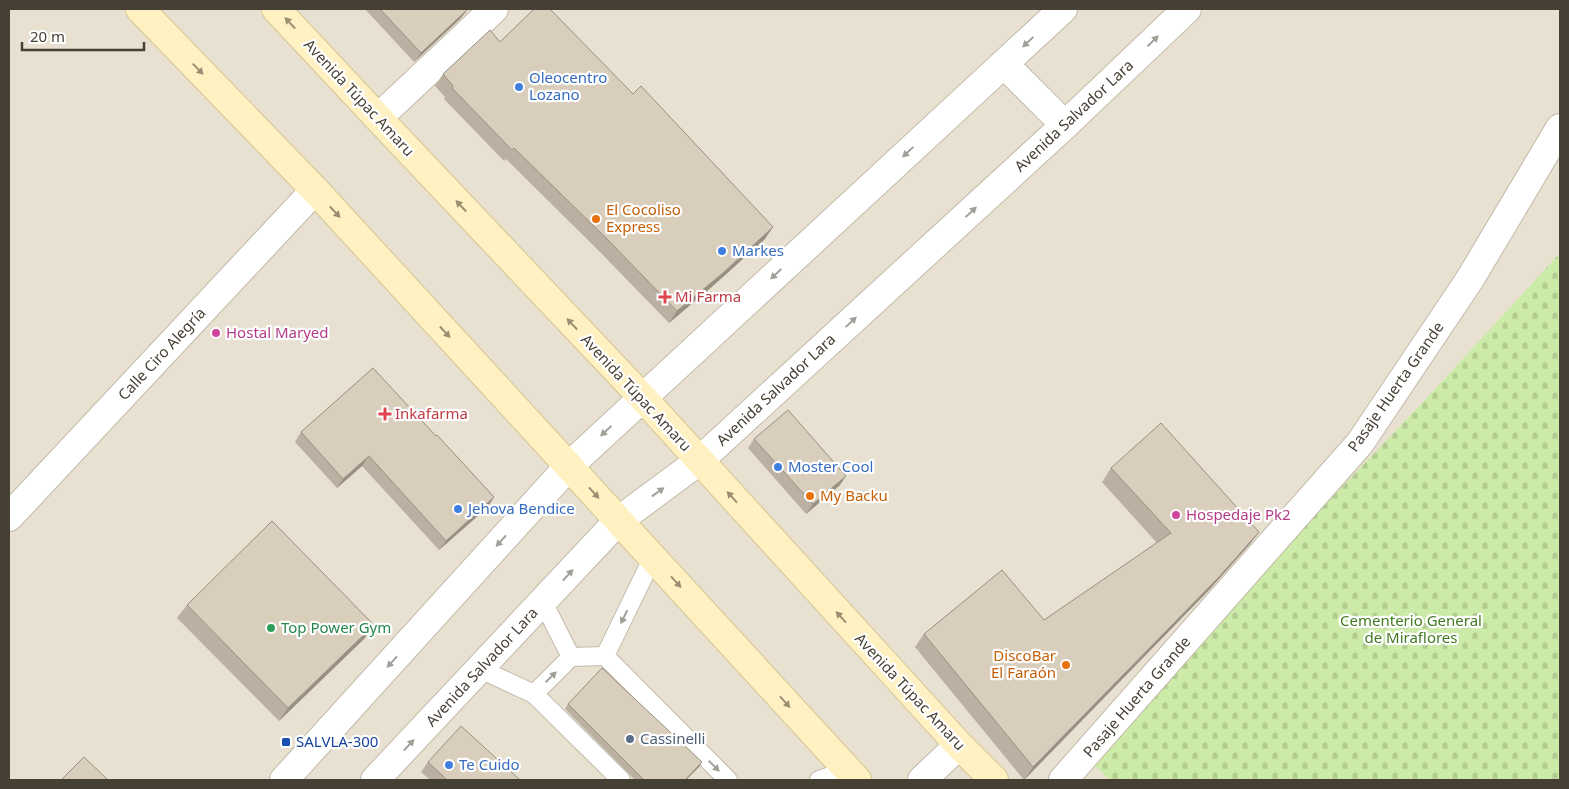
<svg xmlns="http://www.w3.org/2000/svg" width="1569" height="789" viewBox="0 0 1569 789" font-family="'Noto Sans',sans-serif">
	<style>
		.residential { fill: #e8e1d1 }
		.cemetery { fill: url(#cemetery-stones) }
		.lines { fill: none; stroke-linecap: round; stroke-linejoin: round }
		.service-casing { stroke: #c2baa8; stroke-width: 20 }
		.minor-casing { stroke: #c2baa8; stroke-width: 30 }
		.tertiary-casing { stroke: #c2baa8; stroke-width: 30 }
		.secondary-casing { stroke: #d6c58f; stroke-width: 30 }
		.service { stroke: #fff; stroke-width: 18 }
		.minor { stroke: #fff; stroke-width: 28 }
		.tertiary { stroke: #fff; stroke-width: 28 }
		.secondary { stroke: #fff1c2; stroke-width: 28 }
		.wall { fill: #bbb0a1 }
		.shaded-wall { fill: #989083 }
		.building { fill: #d9cdbb; stroke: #989083 }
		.oneway { fill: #998f73 }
		.oneway2 { fill: #a29f99 }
		.shop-dot { fill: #3f7fe0; stroke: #fff; stroke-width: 2 }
		.food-dot { fill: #e8710a; stroke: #fff; stroke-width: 2 }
		.health-dot { fill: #e0444e; stroke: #fff; stroke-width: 2 }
		.hotel-dot { fill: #d1479c; stroke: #fff; stroke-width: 2 }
		.leisure-dot { fill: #2e9e5b; stroke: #fff; stroke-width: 2 }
		.service-dot { fill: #5c6f8a; stroke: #fff; stroke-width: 2 }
		.transit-dot { fill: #1a4fb4; stroke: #fff; stroke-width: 2 }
		.labels { text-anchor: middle; stroke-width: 4.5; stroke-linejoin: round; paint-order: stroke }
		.shop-label { font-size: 15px; fill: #366cbe; stroke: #fff; text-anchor: start }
		.street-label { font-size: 15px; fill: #463f33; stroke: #fff }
		.food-label { font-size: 15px; fill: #c56008; stroke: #fff; text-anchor: start }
		.health-label { font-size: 15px; fill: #be3a42; stroke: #fff; text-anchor: start }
		.hotel-label { font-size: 15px; fill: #b23c85; stroke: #fff; text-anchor: start }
		.park-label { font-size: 15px; fill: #427b22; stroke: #fff }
		.leisure-label { font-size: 15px; fill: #27864d; stroke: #fff; text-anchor: start }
		.service-label { font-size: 15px; fill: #4e5e75; stroke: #fff; text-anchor: start }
		.transit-label { font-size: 15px; fill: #164399; stroke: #fff; text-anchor: start }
	</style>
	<defs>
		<pattern id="cemetery-stones" width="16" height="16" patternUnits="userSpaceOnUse" patternTransform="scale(1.25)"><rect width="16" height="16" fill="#cceba8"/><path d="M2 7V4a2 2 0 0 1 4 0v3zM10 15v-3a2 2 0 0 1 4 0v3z" fill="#b1cb91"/></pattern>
	</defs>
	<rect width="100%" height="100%" fill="#f3efe3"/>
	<rect class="residential" x="9" y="9" width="1551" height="771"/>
	<polygon class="cemetery" points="1560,253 1560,780 1110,780 1085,756 1425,400"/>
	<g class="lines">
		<defs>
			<g id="service">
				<polyline points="653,557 605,656 728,780"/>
				<polyline points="571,657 605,656"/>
				<polyline points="480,669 534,694 571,657 543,602"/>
				<polyline points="534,694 621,780"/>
				<polyline points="819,780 848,770"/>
			</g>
			<g id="minor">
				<polyline points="378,118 494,9"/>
				<polyline points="9,517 315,190"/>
				<polyline points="922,780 959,745"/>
				<polyline points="1063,780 1360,443 1470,279 1560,128"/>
			</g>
			<g id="tertiary">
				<polyline points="1004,64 1065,125"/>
				<polyline points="284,780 569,466 1063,9"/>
				<polyline points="375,780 618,521 699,461 1065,125 1187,9"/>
			</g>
			<g id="secondary">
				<polyline points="140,9 315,190 857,780"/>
				<polyline points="276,9 378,118 642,397 959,745 994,780"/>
			</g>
		</defs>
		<use href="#service" class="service-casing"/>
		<use href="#minor" class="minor-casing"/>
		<use href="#tertiary" class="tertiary-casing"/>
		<use href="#secondary" class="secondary-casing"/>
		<use href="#service" class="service"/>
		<use href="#minor" class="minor"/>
		<use href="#tertiary" class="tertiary"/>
		<use href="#secondary" class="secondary"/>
	</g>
	<g class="wall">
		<polygon points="365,9 468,9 461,18 414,62"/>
		<polygon points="500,42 765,239 714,285 669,323 599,251 506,159 504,161 444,99 445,97 435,86 443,74"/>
		<polygon points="373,368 488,507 439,550 362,466 337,488 295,442 301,432"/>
		<polygon points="754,439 840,485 806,514 748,448"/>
		<polygon points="1111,468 1259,532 1249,545 1209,590 1024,780 915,647 924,634 1044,620 1157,543 1102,482"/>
		<polygon points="187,605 365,638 279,721 177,618"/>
		<polygon points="568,704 699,767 686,780 635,780 565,709"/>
		<polygon points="428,762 520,780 430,780 421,772"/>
	</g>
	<g class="shaded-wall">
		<polygon points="468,9 461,18 414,62 421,53"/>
		<polygon points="773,227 765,239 714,285 669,323 677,311"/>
		<polygon points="369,456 362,466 337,488 343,479"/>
		<polygon points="846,476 840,485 806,514 813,504"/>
		<polygon points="494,497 488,507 439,550 446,541"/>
		<polygon points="1259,532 1249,545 1209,590 1024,780 1033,767"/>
		<polygon points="374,625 365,638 279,721 288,708"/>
		<polygon points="702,762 699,767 686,780 685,780"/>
	</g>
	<g class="building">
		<polygon points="380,9 468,9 421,53"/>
		<polygon points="534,9 550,9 633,94 641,86 773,227 723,273 677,311 607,239 514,148 512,150 452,88 453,86 443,74 490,30 500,42"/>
		<polygon points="373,368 436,436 437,435 494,497 446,541 369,456 343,479 301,432"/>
		<polygon points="788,410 846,476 813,504 754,439"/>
		<polygon points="1161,423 1259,532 1219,577 1033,767 924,634 1002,570 1044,620 1171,533 1111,468"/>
		<polygon points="272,521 374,625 288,708 187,605"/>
		<polygon points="602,668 702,762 685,780 644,780 568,704"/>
		<polygon points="461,726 520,780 447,780 428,762"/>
		<polygon points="84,757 108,780 61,780"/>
	</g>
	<defs><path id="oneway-solid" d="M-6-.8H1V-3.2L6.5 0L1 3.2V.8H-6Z" transform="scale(1.25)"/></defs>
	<g class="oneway">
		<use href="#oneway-solid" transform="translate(290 23) rotate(-133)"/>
		<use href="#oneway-solid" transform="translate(198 69) rotate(46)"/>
		<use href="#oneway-solid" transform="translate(461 206) rotate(-133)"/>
		<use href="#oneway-solid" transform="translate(335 212) rotate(47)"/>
		<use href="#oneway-solid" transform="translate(572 324) rotate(-133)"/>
		<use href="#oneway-solid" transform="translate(445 332) rotate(47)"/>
		<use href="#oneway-solid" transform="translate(594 493) rotate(48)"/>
		<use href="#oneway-solid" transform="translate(732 497) rotate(-132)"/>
		<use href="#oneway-solid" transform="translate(676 582) rotate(48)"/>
		<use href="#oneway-solid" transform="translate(841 617) rotate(-132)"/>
		<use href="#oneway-solid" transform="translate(785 702) rotate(48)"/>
	</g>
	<g class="oneway2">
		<use href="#oneway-solid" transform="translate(1153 41) rotate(-44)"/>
		<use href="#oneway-solid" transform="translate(1028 42) rotate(137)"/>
		<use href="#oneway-solid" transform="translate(908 152) rotate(137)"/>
		<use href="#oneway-solid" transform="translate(971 212) rotate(-43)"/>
		<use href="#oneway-solid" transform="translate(776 274) rotate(137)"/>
		<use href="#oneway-solid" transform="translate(851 322) rotate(-43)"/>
		<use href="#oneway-solid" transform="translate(606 431) rotate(137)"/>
		<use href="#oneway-solid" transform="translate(658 492) rotate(-36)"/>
		<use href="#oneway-solid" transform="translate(501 541) rotate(132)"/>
		<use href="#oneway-solid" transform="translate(568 575) rotate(-47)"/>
		<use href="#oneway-solid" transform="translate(624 617) rotate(116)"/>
		<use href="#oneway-solid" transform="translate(392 662) rotate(132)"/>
		<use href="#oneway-solid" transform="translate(551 677) rotate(-44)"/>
		<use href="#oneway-solid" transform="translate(409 745) rotate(-47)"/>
		<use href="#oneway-solid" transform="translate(714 766) rotate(45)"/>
	</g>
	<g class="shop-dot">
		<circle cx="519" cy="87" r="5"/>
		<circle cx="722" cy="251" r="5"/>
		<circle cx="778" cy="467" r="5"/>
		<circle cx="458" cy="509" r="5"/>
		<circle cx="449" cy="765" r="5"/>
	</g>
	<g class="food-dot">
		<circle cx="596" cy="219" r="5"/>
		<circle cx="810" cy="496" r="5"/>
		<circle cx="1066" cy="665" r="5"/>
	</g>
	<g class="health-dot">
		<path d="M662.5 289.5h5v5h5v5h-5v5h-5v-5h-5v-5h5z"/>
		<path d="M382.5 406.5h5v5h5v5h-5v5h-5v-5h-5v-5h5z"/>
	</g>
	<g class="hotel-dot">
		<circle cx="216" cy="333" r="5"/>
		<circle cx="1176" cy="515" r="5"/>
	</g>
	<circle class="leisure-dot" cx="271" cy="628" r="5"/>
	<circle class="service-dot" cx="630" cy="739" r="5"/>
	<rect class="transit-dot" x="281" y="737" width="10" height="10" rx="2.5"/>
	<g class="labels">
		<g class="shop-label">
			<text x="529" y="83">Oleocentro<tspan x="529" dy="17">Lozano</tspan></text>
			<text x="732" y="256">Markes</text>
			<text x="788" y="472">Moster Cool</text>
			<text x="468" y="514">Jehova Bendice</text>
			<text x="459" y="770">Te Cuido</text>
		</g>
		<g class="street-label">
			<text transform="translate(359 98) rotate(47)" y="5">Avenida Túpac Amaru</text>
			<text transform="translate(1074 116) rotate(-43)" y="5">Avenida Salvador Lara</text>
			<text transform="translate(162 354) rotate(-47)" y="5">Calle Ciro Alegría</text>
			<text transform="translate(1396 387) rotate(-55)" y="5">Pasaje Huerta Grande</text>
			<text transform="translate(776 390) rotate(-43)" y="5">Avenida Salvador Lara</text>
			<text transform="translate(636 393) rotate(47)" y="5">Avenida Túpac Amaru</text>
			<text transform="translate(482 667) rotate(-47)" y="5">Avenida Salvador Lara</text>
			<text transform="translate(910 692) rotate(47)" y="5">Avenida Túpac Amaru</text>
			<text transform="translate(1137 697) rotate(-49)" y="5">Pasaje Huerta Grande</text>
		</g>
		<g class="food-label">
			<text x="606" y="215">El Cocoliso<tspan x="606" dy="17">Express</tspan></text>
			<text x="820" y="501">My Backu</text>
			<text x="1056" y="661" text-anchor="end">DiscoBar<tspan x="1056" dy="17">El Faraón</tspan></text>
		</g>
		<g class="health-label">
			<text x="675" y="302">Mi Farma</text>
			<text x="395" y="419">Inkafarma</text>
		</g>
		<g class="hotel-label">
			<text x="226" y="338">Hostal Maryed</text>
			<text x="1186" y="520">Hospedaje Pk2</text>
		</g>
		<g class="park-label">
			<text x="1411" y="626">Cementerio General<tspan x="1411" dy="17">de Miraflores</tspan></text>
		</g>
		<g class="leisure-label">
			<text x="281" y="633">Top Power Gym</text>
		</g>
		<g class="service-label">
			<text x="640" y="744">Cassinelli</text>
		</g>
		<g class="transit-label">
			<text x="296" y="747">SALVLA-300</text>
		</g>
	</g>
	<rect width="1569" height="789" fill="none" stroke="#463f33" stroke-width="20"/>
	<path d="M22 42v8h122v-8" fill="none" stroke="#463f33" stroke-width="2.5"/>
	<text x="30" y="42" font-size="15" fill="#463f33" stroke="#ffffff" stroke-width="4" paint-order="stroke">20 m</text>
</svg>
